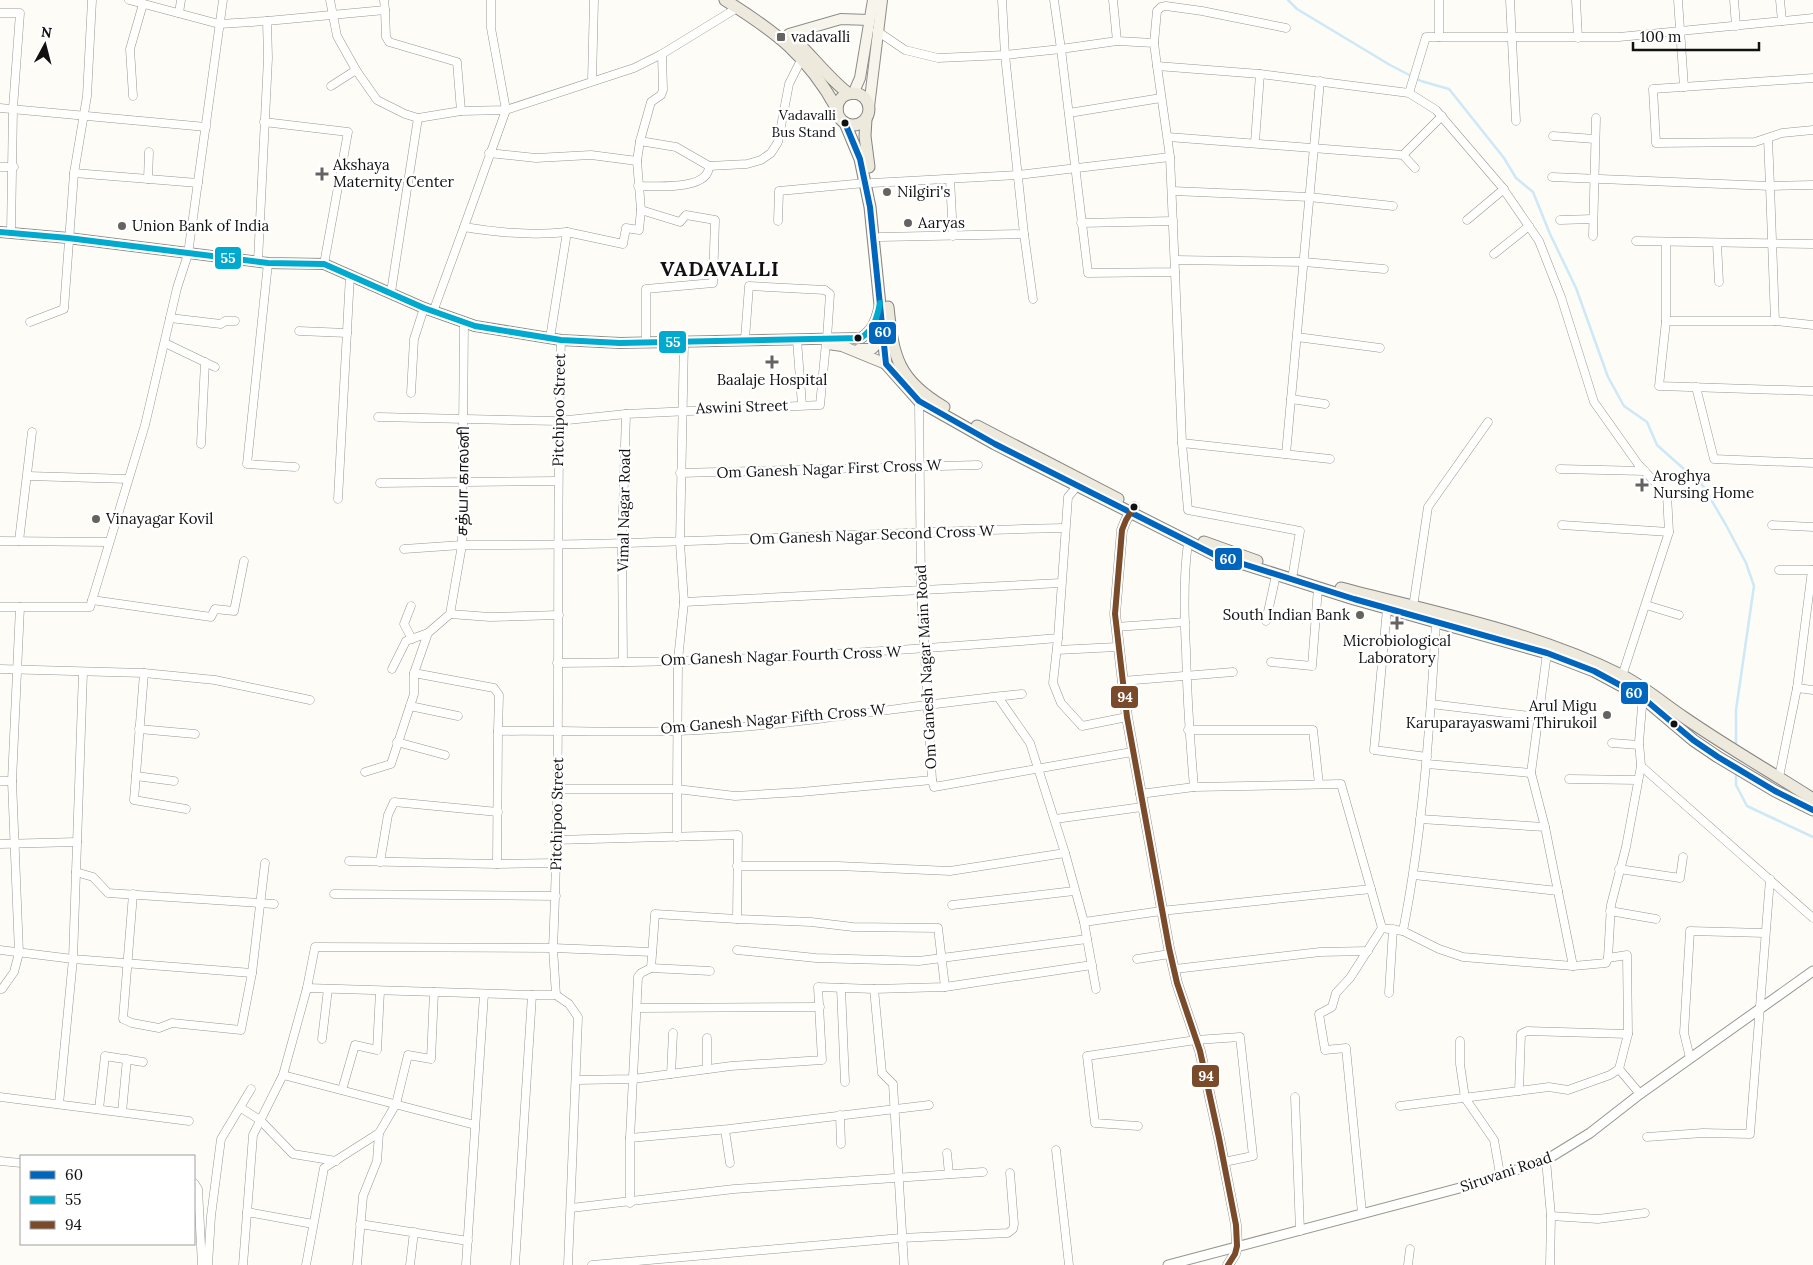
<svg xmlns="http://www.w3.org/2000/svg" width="1813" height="1265" viewBox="0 0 1813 1265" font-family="Lora,'Noto Sans Tamil',serif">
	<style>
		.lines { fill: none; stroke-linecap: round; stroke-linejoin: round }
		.stream { stroke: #cde8f7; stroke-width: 2.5 }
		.minor-casing { stroke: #979795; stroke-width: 9 }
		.tertiary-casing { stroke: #979795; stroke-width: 11 }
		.secondary-casing { stroke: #8e8d8b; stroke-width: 12 }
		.primary-casing { stroke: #858482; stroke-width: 13 }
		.minor { stroke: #fffffe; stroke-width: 8 }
		.tertiary { stroke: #fffffe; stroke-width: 9 }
		.secondary { stroke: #f6f4eb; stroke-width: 10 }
		.primary { stroke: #ede9dc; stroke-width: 11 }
		.bus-1-casing { stroke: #fff; stroke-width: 10 }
		.bus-2-casing { stroke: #fff; stroke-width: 10 }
		.bus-3-casing { stroke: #fff; stroke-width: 10 }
		.bus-1 { stroke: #0065bd; stroke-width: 6 }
		.bus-2 { stroke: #00a9ce; stroke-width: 6 }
		.bus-3 { stroke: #7a4b2a; stroke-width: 6 }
		.poi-dot { fill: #646362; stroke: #fff; stroke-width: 2 }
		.bus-dot { fill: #111; stroke: #fff; stroke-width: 2 }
		.labels { text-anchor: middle; stroke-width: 5; stroke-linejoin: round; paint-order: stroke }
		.bus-label { font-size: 14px; fill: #111; stroke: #fff; text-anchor: end }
		.poi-label { font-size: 15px; fill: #111; stroke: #fff; text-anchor: start }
		.street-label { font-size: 15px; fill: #111; stroke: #fff }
		.district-label { font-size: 20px; font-weight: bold; letter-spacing: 1px; fill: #111; stroke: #fff }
		.line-badge { stroke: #fff; stroke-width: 2 }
		.badge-label { font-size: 14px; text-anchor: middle; font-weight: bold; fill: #fff }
	</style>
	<rect width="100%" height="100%" fill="#fdfcf7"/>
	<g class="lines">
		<g class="stream">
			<polyline points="1288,0 1297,9 1390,65 1421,81 1449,89 1504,158 1516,178 1533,192 1550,234 1576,288 1608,377 1624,406 1647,422 1657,445 1703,486 1726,525 1746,563 1754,586 1736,710 1736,747"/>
			<polyline points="1736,772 1736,785 1747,806 1813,837"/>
		</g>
		<defs>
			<g id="minor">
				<polyline points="129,0 219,24 267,21"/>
				<polyline points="330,0 337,36 356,70 377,100 405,114 418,118 461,111 506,110 634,68 662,54 737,8"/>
				<polyline points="384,0 385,10"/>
				<path d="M 491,0 L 491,28 L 506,110 L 464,227 C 499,233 532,236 567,232 L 550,338"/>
				<polyline points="1113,0 1117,41"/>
				<polyline points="1510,0 1516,121"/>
				<polyline points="1576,0 1578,38"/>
				<polyline points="1678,0 1684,87"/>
				<polyline points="1734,0 1736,26"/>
				<polyline points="1780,0 1782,21"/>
				<polyline points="0,13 20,13 13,108 11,233"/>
				<polyline points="179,13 181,0"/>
				<polyline points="877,31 905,50 938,58 1005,55 1002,0"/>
				<polyline points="1439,37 1439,0"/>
				<polyline points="1154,43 1157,11 1161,7 1166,6 1202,11 1286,28"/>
				<polyline points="1157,66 1154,43 1117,41 1061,49 1088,273 1175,272 1170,157"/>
				<polyline points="1813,78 1653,89 1656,143 1755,142 1782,133 1813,130"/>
				<polyline points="592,81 594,0"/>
				<polyline points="331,86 356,70"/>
				<polyline points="1409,93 1426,37 1619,37 1813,18"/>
				<polyline points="133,96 130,49 143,4"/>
				<polyline points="0,108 206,127"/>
				<polyline points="1069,113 1161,98"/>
				<polyline points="264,122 348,132 324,264"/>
				<polyline points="1553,136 1595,139"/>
				<polyline points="1168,137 1403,155"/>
				<polyline points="640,141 651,102 661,95 663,90 662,54"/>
				<polyline points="1255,142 1260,74"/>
				<polyline points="489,153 536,158 591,155 637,161"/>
				<polyline points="0,167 14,167"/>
				<polyline points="1415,168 1403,155 1442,116"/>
				<polyline points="74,173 198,183"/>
				<polyline points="1552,177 1770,186 1768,139"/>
				<polyline points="148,179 149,152"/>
				<polyline points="950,179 953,236"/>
				<polyline points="872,183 1018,175 1170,157 1157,66 1260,74 1409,93 1436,110 1502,187 1539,241 1561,297 1594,402 1638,464 1667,495 1669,532 1622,676"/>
				<path d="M 638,186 C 655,186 709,191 709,166"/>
				<polyline points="1173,191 1309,197 1393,206"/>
				<polyline points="1467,220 1504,189"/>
				<polyline points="1560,220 1593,219"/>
				<polyline points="778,221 779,191 865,183"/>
				<polyline points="1081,223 1173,221"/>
				<polyline points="567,232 623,244 626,228 639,230 641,210"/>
				<polyline points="1024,234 1033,299"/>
				<polyline points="1593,236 1596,118"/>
				<polyline points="880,237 1024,234 1005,55 1061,49 1054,0"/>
				<polyline points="1636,241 1813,244"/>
				<polyline points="1666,243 1666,321 1659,386 1813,391"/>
				<polyline points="1717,244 1719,282"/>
				<polyline points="1494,254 1529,226"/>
				<polyline points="1175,260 1304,262 1384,269"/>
				<polyline points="258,261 268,58 267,21 385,10 386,37 389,42 457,62 461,111"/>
				<polyline points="268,263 247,464 295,467"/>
				<polyline points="1175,272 1182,443 1188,510 1300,531 1293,573"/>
				<polyline points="391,292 418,118"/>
				<polyline points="433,312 464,227"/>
				<polyline points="170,318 221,324 225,321 235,321"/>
				<polyline points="1666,321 1775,321 1813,325"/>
				<polyline points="1775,321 1770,186 1813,185"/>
				<polyline points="30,322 64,309 74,173 87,96 92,0"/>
				<path d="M 464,322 L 462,545 C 663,546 864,532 1064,528"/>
				<polyline points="299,331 347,333"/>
				<polyline points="1297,337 1380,348"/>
				<polyline points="745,339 749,286 825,290 830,294 827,338"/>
				<polyline points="797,340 802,405"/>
				<polyline points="646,342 646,289 713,283 715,220 686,215 680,222 641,210 637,161 640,141 676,147 709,166 747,164 761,160 771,153 778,142 789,84 802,58"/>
				<polyline points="165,343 215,367"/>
				<polyline points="1696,387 1714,459 1813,463"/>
				<polyline points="411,393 414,339 424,308"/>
				<polyline points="1291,399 1325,404"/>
				<polyline points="378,417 558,421 626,414"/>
				<polyline points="1182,443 1330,459"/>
				<polyline points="201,444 205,362"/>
				<polyline points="1286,454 1320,81"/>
				<polyline points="1560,469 1645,471"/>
				<polyline points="680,473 978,465"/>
				<polyline points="28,476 128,479"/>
				<polyline points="380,483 557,481"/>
				<polyline points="338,499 350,275"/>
				<polyline points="1562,525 1669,532"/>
				<polyline points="1772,525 1813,527"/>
				<polyline points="0,541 109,542"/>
				<polyline points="19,541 32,432"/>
				<path d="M 1188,543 C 1183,578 1184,614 1186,650 C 1187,696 1190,741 1194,787"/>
				<polyline points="1779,570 1813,570"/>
				<polyline points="92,600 211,617 215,609 234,611 244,561"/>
				<polyline points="684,602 1061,583"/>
				<polyline points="1646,605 1679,615"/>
				<polyline points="411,606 404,624 412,639"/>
				<polyline points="0,607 90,607 145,425 177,288 188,254 223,0"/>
				<polyline points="1413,607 1428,507 1488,422"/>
				<polyline points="1387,609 1374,750 1427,757"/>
				<polyline points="450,614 490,617 559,615"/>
				<polyline points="1266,621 1276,575"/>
				<path d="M 1436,622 C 1430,726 1423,829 1403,931 L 1439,949 L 1463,957 L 1573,966 L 1606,963 L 1608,958 L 1611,905 L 1626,847 L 1641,766 L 1639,742 L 1643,695"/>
				<polyline points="1116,627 1185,622"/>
				<polyline points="1058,638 1053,683 1061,703 1082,726 1127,717"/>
				<polyline points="1057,650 1117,647"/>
				<polyline points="623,662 622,543 626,414 820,405 826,343"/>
				<polyline points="1271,662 1312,666 1318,588"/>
				<path d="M 557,663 C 724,662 891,652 1058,638 L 1068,497 L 1079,484"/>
				<polyline points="0,669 144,673 215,680 310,700"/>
				<polyline points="392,669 406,641 428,633"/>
				<polyline points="83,672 76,872 93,877 108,893 274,904"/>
				<polyline points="144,673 134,800 186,809"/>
				<polyline points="414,673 494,688 499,695 498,731"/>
				<polyline points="1122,681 1233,672"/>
				<polyline points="1797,688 1813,690"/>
				<polyline points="1431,704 1539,717"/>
				<polyline points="410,706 458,716"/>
				<polyline points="139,729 195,734"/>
				<polyline points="1188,730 1313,730 1319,784"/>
				<polyline points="397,742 445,755"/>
				<polyline points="1612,743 1639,745"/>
				<polyline points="1427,764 1531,773"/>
				<polyline points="1641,766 1813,918"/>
				<polyline points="365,772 391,764 414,694 414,673 428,633 450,614 462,545 404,549"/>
				<polyline points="136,776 174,781"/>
				<polyline points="1779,777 1797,688 1812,570"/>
				<polyline points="1569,779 1638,780"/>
				<polyline points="932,780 934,787 1132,752"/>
				<polyline points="0,781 12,781"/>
				<polyline points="557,789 677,789 678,660 684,602 680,543 684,341"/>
				<polyline points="1140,794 1194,787 1341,784 1382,928 1403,931"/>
				<polyline points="1055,819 1142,807"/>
				<polyline points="1420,819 1545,827 1573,966"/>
				<polyline points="1545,827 1531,773 1547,653"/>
				<polyline points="677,837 677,789 735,796 801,792 932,780 921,589 919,401"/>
				<polyline points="555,840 738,835 737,919 811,922 853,927 938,928 945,987 874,989 882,1073 893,1084 904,1265"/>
				<polyline points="0,844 77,842"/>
				<polyline points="1065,853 1084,922 1161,911 1371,889"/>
				<polyline points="349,861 497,864"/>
				<polyline points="380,862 388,815 394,802 498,812"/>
				<path d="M 556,863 L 497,864 L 498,731 C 557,730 617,733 676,731 C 792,727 907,705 1022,694"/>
				<polyline points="737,866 838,866 950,871 1065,853 1030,743 998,697"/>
				<polyline points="1619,869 1680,878 1683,857"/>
				<polyline points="76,872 73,959 252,973"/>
				<polyline points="1414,875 1558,891"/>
				<polyline points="133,894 123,1019 132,1023 159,1028 172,1023 241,1030 252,973 265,863"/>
				<polyline points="334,894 556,896"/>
				<polyline points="952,905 1074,891"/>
				<polyline points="1610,911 1656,919"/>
				<polyline points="1084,922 1096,989"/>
				<polyline points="0,950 73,959 59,1104"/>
				<polyline points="737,950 816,958 919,961 1087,939"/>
				<polyline points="1608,958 1627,955 1628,1034 1619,1069"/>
				<polyline points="1137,959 1170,954"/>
				<polyline points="651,968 710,971"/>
				<polyline points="1175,969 1320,952 1368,951"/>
				<polyline points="945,987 1092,965"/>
				<polyline points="307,988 532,995"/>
				<polyline points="841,988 845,1082"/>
				<polyline points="0,989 2,989 14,972 19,953 12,781 20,607"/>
				<polyline points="1389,993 1393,929"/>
				<polyline points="556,995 569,1004 578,1017 568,1265"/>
				<polyline points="637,1008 820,1007"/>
				<polyline points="322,1039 328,989"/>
				<polyline points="1460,1041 1460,1064 1465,1098 1494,1140 1500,1174"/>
				<polyline points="1690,1058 1684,1033 1690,931 1765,933"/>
				<polyline points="707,1069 707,1038"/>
				<polyline points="671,1074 673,1033"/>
				<polyline points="283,1075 475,1125"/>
				<polyline points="577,1080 633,1079 731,1066 822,1060 818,987 874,989"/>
				<polyline points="342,1090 355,1045 377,1050 380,991"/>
				<polyline points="1519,1091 1521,1034 1527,1031 1628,1034"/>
				<polyline points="0,1097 189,1121"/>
				<polyline points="1295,1097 1300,1231"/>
				<polyline points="1400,1106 1549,1087 1568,1090 1610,1075 1619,1069 1640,1094"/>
				<polyline points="241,1108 260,1120 293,1154 336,1161"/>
				<polyline points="99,1109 105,1056 143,1062"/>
				<polyline points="122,1112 127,1059"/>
				<polyline points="840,1115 841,1144"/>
				<polyline points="1138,1126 1095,1123 1087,1056 1196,1040 1240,1037 1253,1156 1224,1162"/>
				<polyline points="725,1130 730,1163"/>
				<polyline points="1647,1137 1703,1133 1750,1134 1770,879"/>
				<polyline points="630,1138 638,977 641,973 651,968 655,914 737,919"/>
				<polyline points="1056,1150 1069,1265"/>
				<polyline points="947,1153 949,1174"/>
				<polyline points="1546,1160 1551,1216 1550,1265"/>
				<polyline points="0,1161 21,1163"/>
				<polyline points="194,1183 198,1189 202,1265"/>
				<polyline points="630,1203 630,1138 729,1129 929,1105"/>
				<polyline points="571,1208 734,1189 983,1172"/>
				<polyline points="247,1212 313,1224"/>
				<polyline points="1362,1213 1346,1048 1325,1050 1319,1014 1332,1007 1336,993 1350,978 1382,928"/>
				<polyline points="1551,1216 1598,1219 1645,1213"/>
				<polyline points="360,1224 468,1241"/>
				<polyline points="208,1265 211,1216 221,1139 251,1089"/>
				<polyline points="243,1265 253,1135 283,1075 307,988 315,947 553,948 652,952"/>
				<polyline points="306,1265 324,1168 379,1133 396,1104 408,1055 431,1059 434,992"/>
				<polyline points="357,1265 363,1196 377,1161 379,1133"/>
				<polyline points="410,1265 414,1232"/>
				<polyline points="466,1265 484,994"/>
				<path d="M 515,1265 L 532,995 L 556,995 L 553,948 C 562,746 555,543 561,340"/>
				<polyline points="592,1265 901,1238 1008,1233 1013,1229 1014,1224 1010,1173"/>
				<polyline points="1408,1265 1410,1249"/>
			</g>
			<g id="tertiary">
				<polyline points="1134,507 1126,520 1122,530 1115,614 1127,717 1169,948 1177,983 1200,1051 1219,1138 1236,1225 1237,1246 1235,1254 1228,1265"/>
				<polyline points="1168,1265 1471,1185 1546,1160 1590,1133 1640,1094 1813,971"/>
			</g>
			<g id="secondary">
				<polyline points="789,34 841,19 869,20"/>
				<polyline points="853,94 860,78 873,0"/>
				<polyline points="869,107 882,0"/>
				<path d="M 0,232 L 68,238 L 268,263 L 324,264 L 424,308 L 475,326 L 561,340 L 620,343 L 861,338 C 872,331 876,322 879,309"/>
				<polyline points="828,344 842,346 886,364"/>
				<polyline points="859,349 872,349 879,342 885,331"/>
			</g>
			<g id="primary">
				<path d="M 725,0 C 776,32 807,55 837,109"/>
				<path d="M 791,36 C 812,55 827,77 849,94"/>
				<circle cx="853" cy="109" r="16"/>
				<polyline points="866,119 865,136 869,167"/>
				<polyline points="845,123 860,159 870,207 886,364 919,401 995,444 1215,555 1354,599 1547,653 1594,671 1642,697 1693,740 1718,757 1775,791 1813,810"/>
				<path d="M 888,307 C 893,357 898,380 944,407"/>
				<polyline points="977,426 1118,499"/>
				<polyline points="1204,542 1257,561"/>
				<path d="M 1341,588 C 1436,613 1535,632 1623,676 C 1646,688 1664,704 1685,718 C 1727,747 1771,772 1813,799"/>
			</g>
		</defs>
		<use href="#minor" class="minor-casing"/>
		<use href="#tertiary" class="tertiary-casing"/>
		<use href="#secondary" class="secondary-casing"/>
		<use href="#primary" class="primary-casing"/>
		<use href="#minor" class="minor"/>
		<use href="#tertiary" class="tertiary"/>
		<use href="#secondary" class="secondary"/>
		<use href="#primary" class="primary"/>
		<defs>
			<polyline id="bus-1" points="845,123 860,159 870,207 886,364 919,401 995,444 1215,555 1354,599 1547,653 1594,671 1642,697 1693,740 1718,757 1775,791 1813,810"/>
			<path id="bus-2" d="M 0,232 L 68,238 L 268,263 L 324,264 L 424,308 L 475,326 L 561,340 L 620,343 L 861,338 C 874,329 877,318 880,303"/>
			<polyline id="bus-3" points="1134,507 1126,520 1122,530 1115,614 1127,717 1169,948 1177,983 1200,1051 1219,1138 1236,1225 1237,1246 1235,1254 1228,1265"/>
		</defs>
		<use href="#bus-1" class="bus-1-casing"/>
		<use href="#bus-2" class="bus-2-casing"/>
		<use href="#bus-3" class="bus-3-casing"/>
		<use href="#bus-1" class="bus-1"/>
		<use href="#bus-2" class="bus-2"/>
		<use href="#bus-3" class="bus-3"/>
	</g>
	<g class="poi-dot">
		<rect x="776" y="32" width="10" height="10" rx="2.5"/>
		<path d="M319.5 166.5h5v5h5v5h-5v5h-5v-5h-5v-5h5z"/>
		<circle cx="887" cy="192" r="5"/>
		<circle cx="908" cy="223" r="5"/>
		<circle cx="122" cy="226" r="5"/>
		<path d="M769.5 354.5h5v5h5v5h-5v5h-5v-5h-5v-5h5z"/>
		<path d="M1639.5 477.5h5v5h5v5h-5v5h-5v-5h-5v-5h5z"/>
		<circle cx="96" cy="519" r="5"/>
		<circle cx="1360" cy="615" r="5"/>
		<path d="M1394.5 615.5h5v5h5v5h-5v5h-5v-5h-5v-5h5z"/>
		<circle cx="1607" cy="715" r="5"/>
	</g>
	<g class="bus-dot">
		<circle cx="845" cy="123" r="4.5"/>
		<circle cx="858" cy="338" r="4.5"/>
		<circle cx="1134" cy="507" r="4.5"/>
		<circle cx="1674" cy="724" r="4.5"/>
	</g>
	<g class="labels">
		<g class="bus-label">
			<text x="836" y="120">Vadavalli<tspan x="836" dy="17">Bus Stand</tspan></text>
		</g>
		<g class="poi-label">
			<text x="791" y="42">vadavalli</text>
			<text x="333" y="170">Akshaya<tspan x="333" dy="17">Maternity Center</tspan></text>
			<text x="897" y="197">Nilgiri's</text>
			<text x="918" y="228">Aaryas</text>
			<text x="132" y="231">Union Bank of India</text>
			<text x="772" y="385" text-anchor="middle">Baalaje Hospital</text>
			<text x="1653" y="481">Aroghya<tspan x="1653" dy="17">Nursing Home</tspan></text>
			<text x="106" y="524">Vinayagar Kovil</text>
			<text x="1350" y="620" text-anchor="end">South Indian Bank</text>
			<text x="1397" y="646" text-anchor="middle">Microbiological<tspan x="1397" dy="17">Laboratory</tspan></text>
			<text x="1597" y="711" text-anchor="end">Arul Migu<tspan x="1597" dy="17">Karuparayaswami Thirukoil</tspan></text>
		</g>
		<g class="street-label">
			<text transform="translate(742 407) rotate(-2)" y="5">Aswini Street</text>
			<text transform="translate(559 410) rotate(-89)" y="5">Pitchipoo Street</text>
			<text transform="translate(829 469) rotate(-2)" y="5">Om Ganesh Nagar First Cross W</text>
			<text transform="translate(463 481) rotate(-89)" y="5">சத்யா காலனி</text>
			<text transform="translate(624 510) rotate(-89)" y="5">Vimal Nagar Road</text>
			<text transform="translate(872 535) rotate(-2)" y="5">Om Ganesh Nagar Second Cross W</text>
			<text transform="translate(781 656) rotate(-2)" y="5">Om Ganesh Nagar Fourth Cross W</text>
			<text transform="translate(926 667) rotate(-93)" y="5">Om Ganesh Nagar Main Road</text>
			<text transform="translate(773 719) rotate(-5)" y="5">Om Ganesh Nagar Fifth Cross W</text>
			<text transform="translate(557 814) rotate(-89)" y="5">Pitchipoo Street</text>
			<text transform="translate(1506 1172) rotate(-19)" y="5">Siruvani Road</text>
		</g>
		<g class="district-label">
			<text x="720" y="276">VADAVALLI</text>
		</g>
	</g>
	<g class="line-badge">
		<rect x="214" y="246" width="28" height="24" rx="5" fill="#00a9ce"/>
		<rect x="868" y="321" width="29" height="24" rx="5" fill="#0065bd"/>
		<rect x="658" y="330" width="29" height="24" rx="5" fill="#00a9ce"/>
		<rect x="1214" y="547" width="29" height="24" rx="5" fill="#0065bd"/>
		<rect x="1620" y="681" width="29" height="24" rx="5" fill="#0065bd"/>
		<rect x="1110" y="685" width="29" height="24" rx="5" fill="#7a4b2a"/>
		<rect x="1191" y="1064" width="29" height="24" rx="5" fill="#7a4b2a"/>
	</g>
	<g class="badge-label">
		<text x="228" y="263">55</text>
		<text x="883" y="337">60</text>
		<text x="673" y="347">55</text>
		<text x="1228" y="564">60</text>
		<text x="1634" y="698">60</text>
		<text x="1125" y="702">94</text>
		<text x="1206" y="1081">94</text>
	</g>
	<rect x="20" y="1155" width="175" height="90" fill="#ffffff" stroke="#a0a0a0"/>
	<rect x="30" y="1171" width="25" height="8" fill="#0065bd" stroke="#a0a0a0"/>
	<text x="65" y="1180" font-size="15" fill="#111111">60</text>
	<rect x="30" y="1196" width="25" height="8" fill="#00a9ce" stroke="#a0a0a0"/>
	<text x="65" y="1205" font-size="15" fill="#111111">55</text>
	<rect x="30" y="1221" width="25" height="8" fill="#7a4b2a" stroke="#a0a0a0"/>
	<text x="65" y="1230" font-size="15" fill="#111111">94</text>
	<g transform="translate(45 45) rotate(7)" stroke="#ffffff" stroke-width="4" paint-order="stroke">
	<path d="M0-4L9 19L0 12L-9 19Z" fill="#111111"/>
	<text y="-8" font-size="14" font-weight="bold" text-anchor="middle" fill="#111111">N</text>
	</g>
	<path d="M1633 42v8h126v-8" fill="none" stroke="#111111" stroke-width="2.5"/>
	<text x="1640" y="42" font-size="15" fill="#111111" stroke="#ffffff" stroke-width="4" paint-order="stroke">100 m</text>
</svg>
